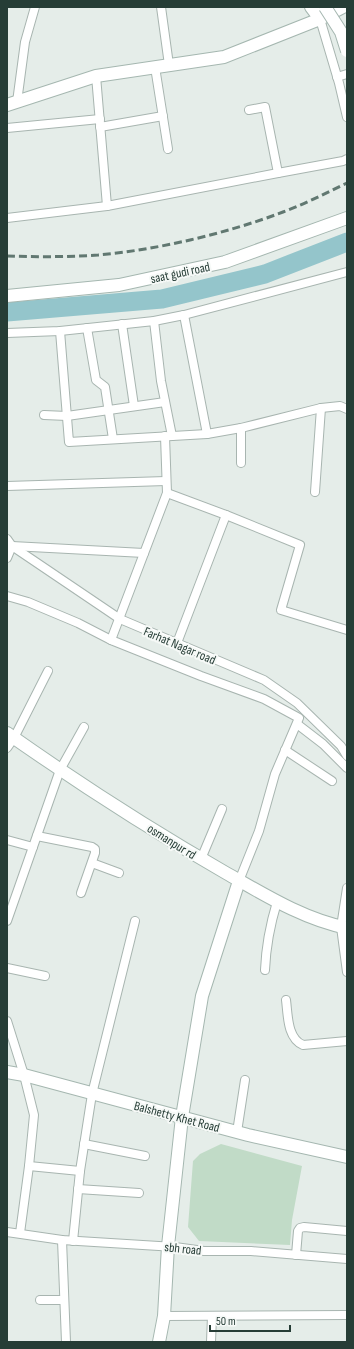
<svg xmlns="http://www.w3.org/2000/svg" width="354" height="1349" viewBox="0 0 354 1349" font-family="'Sofia Sans Condensed',sans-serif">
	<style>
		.green { fill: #c1dbc7 }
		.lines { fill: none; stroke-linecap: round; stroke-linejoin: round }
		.river { stroke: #94c5cb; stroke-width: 19 }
		.street-casing { stroke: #a8b5b0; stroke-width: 10 }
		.secondary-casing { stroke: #a5b7b0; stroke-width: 14 }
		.street { stroke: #fff; stroke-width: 8 }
		.secondary { stroke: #fff; stroke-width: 12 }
		.rail { stroke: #617871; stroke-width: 3; stroke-dasharray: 8 4; stroke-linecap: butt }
		.secondary-bridge-casing { stroke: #a5b7b0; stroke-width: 14; stroke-linecap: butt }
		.secondary-bridge { stroke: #fff; stroke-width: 12 }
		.labels { text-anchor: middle; stroke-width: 4; stroke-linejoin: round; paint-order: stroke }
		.street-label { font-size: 13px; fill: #263d36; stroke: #f6f9f7 }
	</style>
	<rect width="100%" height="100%" fill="#e5ede9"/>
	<polygon class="green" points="221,1144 302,1166 292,1220 290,1245 199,1241 188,1227 193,1161 200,1154"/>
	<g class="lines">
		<polyline class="river" points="7,312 162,299 265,274 347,242"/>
		<defs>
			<g id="street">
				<polyline points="161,7 169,65"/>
				<polyline points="320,19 339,83 347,117"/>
				<polyline points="155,67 168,149"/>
				<polyline points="96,76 107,206"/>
				<polyline points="337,77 347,74"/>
				<polyline points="17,102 25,42 35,7"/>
				<polyline points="249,110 265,107 278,173"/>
				<polyline points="100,127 163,116"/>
				<polyline points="7,128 100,119"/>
				<polyline points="7,218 107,206 278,173 343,161 347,159"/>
				<polyline points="184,315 207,434"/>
				<polyline points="154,321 161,381 172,436"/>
				<polyline points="122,324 134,406"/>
				<polyline points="87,328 96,380 105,387 113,439"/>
				<polyline points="60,331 69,442 207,434 241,428 321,408 340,406 347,409"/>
				<polyline points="7,333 60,331 154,321 184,315 347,272"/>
				<polyline points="44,415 67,416 165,402"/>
				<polyline points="241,428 241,463"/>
				<polyline points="7,486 166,481"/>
				<polyline points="315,492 321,408"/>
				<polyline points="167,493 226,515 300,545 281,610 347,630"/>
				<polyline points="7,539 12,546 120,619 264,680 297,703 341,746 347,756"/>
				<polyline points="7,558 12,546 144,553"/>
				<polyline points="7,596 28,602 78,623 111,640 201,676 264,699 299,718 275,774 259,831 239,881"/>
				<polyline points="111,640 167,493 165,436"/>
				<polyline points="177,643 226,515"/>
				<polyline points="297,724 323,744 347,768"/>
				<polyline points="7,748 14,738 48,671"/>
				<polyline points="285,750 332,781"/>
				<polyline points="37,836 92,847 95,849 95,853 81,893"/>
				<polyline points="7,840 33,847"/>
				<polyline points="201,859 222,809"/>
				<polyline points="92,863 119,873"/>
				<polyline points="347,888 341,927 347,972"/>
				<polyline points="7,921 60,770 84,727"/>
				<polyline points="7,968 45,976"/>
				<path d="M 265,970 C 266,946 270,925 277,902"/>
				<path d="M 286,1000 C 288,1015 287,1038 303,1045 L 347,1041"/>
				<polyline points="7,1021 24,1075 34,1115 29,1166 20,1233"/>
				<polyline points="237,1132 245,1080"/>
				<polyline points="84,1144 145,1156"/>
				<polyline points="29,1166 80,1171"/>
				<polyline points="78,1189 139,1193"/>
				<polyline points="7,1232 62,1240 175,1247 204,1251 251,1251 347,1259"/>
				<polyline points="62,1240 66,1342"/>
				<polyline points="73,1241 80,1171 92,1094 135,921"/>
				<polyline points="296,1255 298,1231 300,1228 304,1227 347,1231"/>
				<polyline points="40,1300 64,1300"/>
				<polyline points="164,1316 347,1315"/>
				<polyline points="211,1342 212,1316"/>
			</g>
			<g id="secondary">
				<polyline points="311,7 320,19"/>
				<polyline points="7,105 96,76 224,57 320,19 343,7"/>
				<polyline points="7,296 119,285 225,262 347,218"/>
				<path d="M 7,733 C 78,783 151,830 226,873 C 265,895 303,919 347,928"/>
				<polyline points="7,1072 24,1075 248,1135 347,1157"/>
				<polyline points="159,1342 164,1316 168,1246 182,1117 202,996 239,881"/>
			</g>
		</defs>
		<use href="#street" class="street-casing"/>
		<use href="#secondary" class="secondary-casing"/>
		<use href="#street" class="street"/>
		<use href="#secondary" class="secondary"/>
		<path class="rail" d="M 7,256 C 37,257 68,257 98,255 C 157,250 228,233 283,212 C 305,204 326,193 347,183"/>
		<defs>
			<polyline id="secondary-bridge" points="325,7 341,32 347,51"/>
		</defs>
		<use href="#secondary-bridge" class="secondary-bridge-casing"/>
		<use href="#secondary-bridge" class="secondary-bridge"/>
	</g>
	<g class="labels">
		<g class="street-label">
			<text transform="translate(180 272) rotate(-12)" y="5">saat gudi road</text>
			<text transform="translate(180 645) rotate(23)" y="5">Farhat Nagar road</text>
			<text transform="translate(172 841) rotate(32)" y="5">osmanpur rd</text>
			<text transform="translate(177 1116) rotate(15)" y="5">Balshetty Khet Road</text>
			<text transform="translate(183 1248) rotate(6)" y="5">sbh road</text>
		</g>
	</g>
	<rect width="354" height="1349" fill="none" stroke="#263d36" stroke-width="16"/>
	<path d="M210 1325v6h80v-6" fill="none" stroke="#263d36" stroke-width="2"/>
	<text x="216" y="1325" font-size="12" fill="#263d36" stroke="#f6f9f7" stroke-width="3" paint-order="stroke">50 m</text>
</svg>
